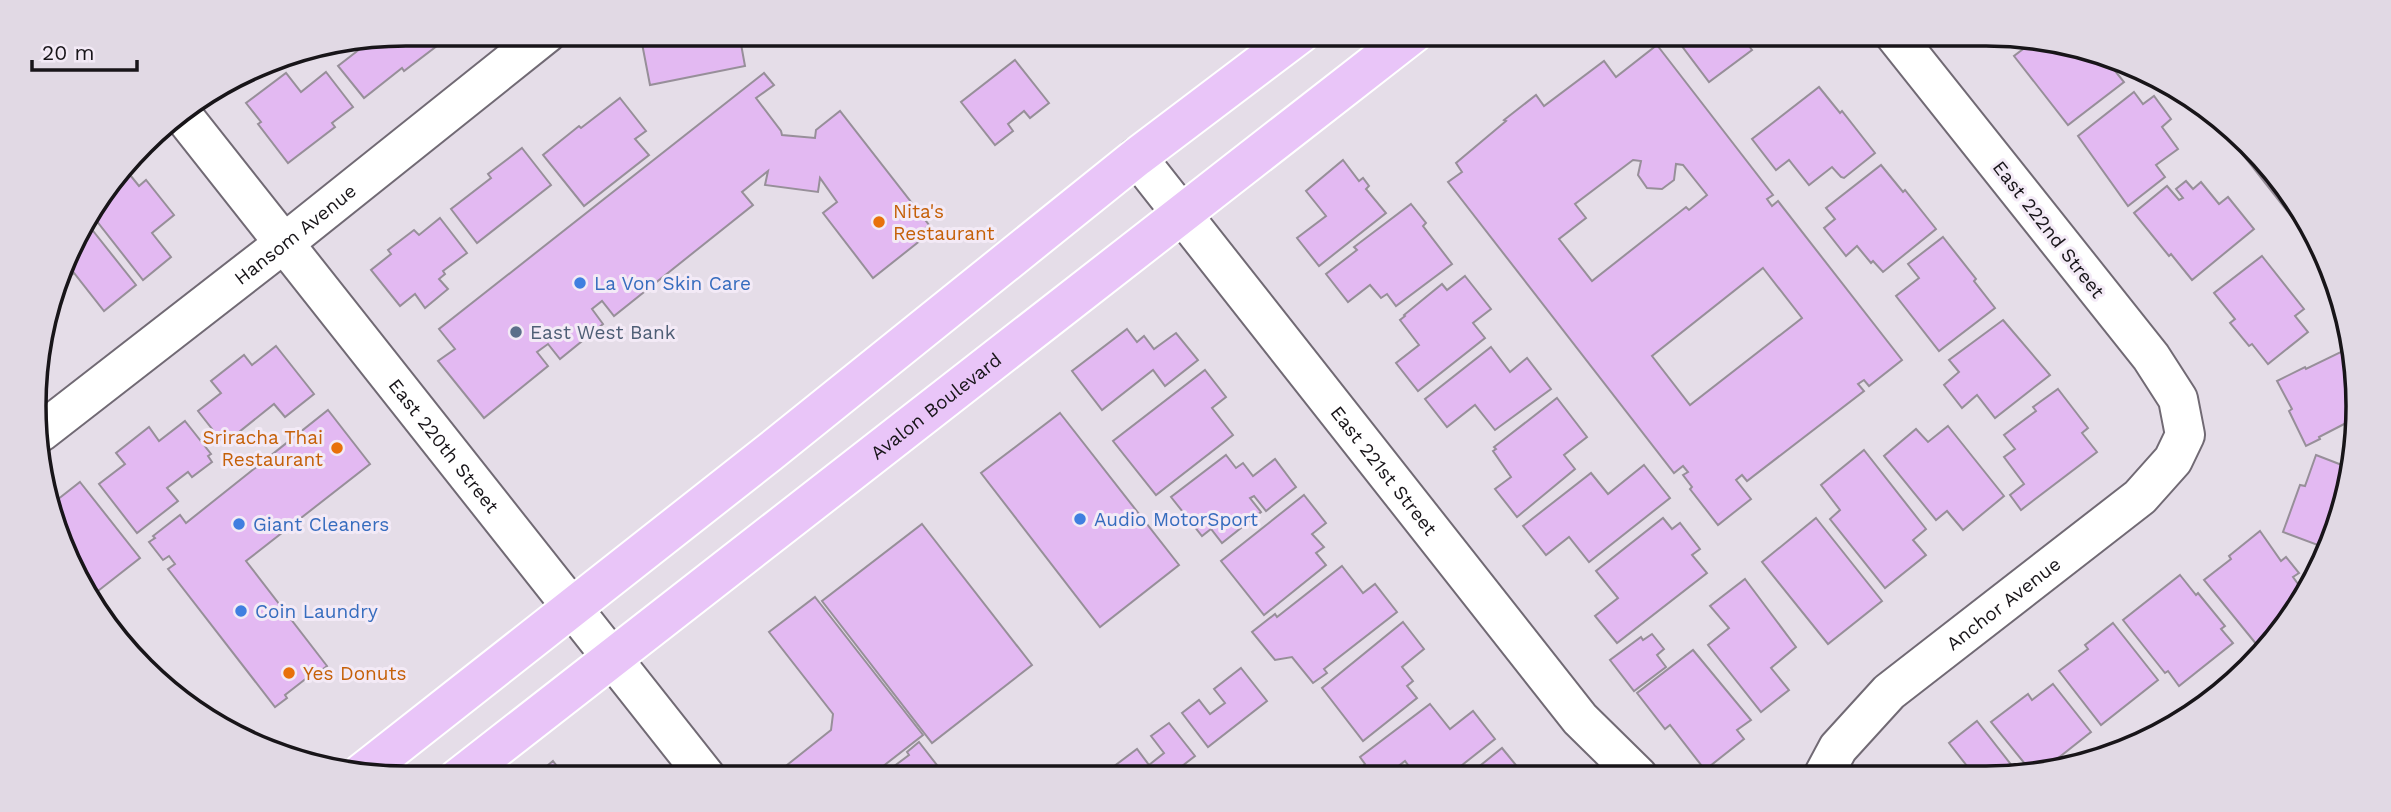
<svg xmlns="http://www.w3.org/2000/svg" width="2391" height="812" viewBox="0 0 2391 812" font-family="'Work Sans',sans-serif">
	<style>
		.building { fill: #e3b9f2; stroke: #978f99; stroke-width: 2; fill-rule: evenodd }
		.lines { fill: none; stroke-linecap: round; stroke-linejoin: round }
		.minor-casing { stroke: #716a74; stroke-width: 42 }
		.major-casing { stroke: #fff; stroke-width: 42 }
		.minor { stroke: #fff; stroke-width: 38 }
		.major { stroke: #e9c5f8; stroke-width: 38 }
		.food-dot { fill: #e8710a; stroke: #f3eaf6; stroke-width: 2.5 }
		.shop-dot { fill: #3f7fe0; stroke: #f3eaf6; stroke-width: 2.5 }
		.service-dot { fill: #5c6f8a; stroke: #f3eaf6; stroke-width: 2.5 }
		.labels { text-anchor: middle; stroke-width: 6; stroke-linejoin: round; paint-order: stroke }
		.food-label { font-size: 19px; fill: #c56008; stroke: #f3eaf6; text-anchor: start }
		.street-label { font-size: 19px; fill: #181519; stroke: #f3eaf6 }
		.shop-label { font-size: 19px; fill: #366cbe; stroke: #f3eaf6; text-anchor: start }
		.service-label { font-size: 19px; fill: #4e5e75; stroke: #f3eaf6; text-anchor: start }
		.rim { fill: none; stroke: #181519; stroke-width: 3.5 }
	</style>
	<rect width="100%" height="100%" fill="#e5dde8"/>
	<g class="building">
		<polygon points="406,33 431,33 433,36 436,35 442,42 404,71 402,68 364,98 338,66 369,42 368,41"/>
		<polygon points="640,33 739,33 745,66 650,85"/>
		<polygon points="1672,33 1739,33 1752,50 1709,82"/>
		<polygon points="2035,40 2081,46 2116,63 2111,66 2124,82 2068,125 2014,56"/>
		<path d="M 1657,45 L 1773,195 L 1767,199 L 1772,206 L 1778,201 L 1902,360 L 1869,386 L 1864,380 L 1858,384 L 1864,391 L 1747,481 L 1742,475 L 1736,480 L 1751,499 L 1718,525 L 1690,489 L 1692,487 L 1683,475 L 1688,472 L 1683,466 L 1674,473 L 1448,182 L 1462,172 L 1456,163 L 1506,121 L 1504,120 L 1536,95 L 1544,106 L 1604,61 L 1616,77 ZM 1633,160 L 1641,161 L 1638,175 L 1647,188 L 1662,189 L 1674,180 L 1676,164 L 1683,165 L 1707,195 L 1689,210 L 1686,207 L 1592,281 L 1559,239 L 1586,218 L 1575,204 ZM 1763,268 L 1802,318 L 1690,405 L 1652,356 Z"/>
		<polygon points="1015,60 1049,103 1030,118 1024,111 1008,124 1013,131 995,145 961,102"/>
		<polygon points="326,72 353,107 332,123 335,127 288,163 258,124 261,122 246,103 286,73 301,92"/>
		<polygon points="764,73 774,85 756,98 781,131 782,135 815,138 816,130 840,111 929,225 923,231 926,236 873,278 823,213 837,202 820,178 818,192 765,185 768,171 742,192 753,205 614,316 602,301 592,309 603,324 560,359 548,344 537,352 548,366 484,418 438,361 455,349 439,329"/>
		<polygon points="1819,87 1840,113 1842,111 1875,153 1844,178 1841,177 1832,167 1809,185 1789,160 1776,170 1752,139"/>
		<polygon points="2134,92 2143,104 2154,96 2171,119 2162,127 2178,149 2156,165 2165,177 2128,206 2078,136"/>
		<polygon points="620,98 646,131 635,139 649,155 584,206 543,155 579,126 581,128"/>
		<polygon points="2218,117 2308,219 2311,231 2306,235 2215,119"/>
		<polygon points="522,148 551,185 477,243 451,209 491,178 488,174"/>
		<polygon points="1343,160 1359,181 1363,178 1369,186 1366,189 1386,213 1319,266 1297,238 1326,216 1306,191"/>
		<polygon points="1881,165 1903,192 1905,190 1936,229 1883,272 1873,261 1871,263 1857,246 1846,256 1824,228 1835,219 1826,208"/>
		<polygon points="126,170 139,186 146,180 174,215 152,233 171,257 143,280 92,215"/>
		<polygon points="2186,181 2193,189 2201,182 2219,204 2228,197 2254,229 2192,280 2171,254 2169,256 2134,213 2167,186 2179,200 2183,198 2176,189"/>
		<polygon points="1411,204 1426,223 1423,226 1452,264 1396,306 1387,294 1381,298 1370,285 1348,302 1326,274 1357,250 1354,247"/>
		<polygon points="440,218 467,253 443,271 445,274 439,279 448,289 425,308 415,294 400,306 371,270 391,254 388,250 414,230 419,235"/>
		<polygon points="86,222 136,285 104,311 74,273 58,286 72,241"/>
		<polygon points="1943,237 1976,279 1974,281 1995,308 1939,351 1896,296 1919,278 1908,264"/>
		<polygon points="2262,256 2304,309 2295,316 2308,332 2268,364 2252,344 2249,346 2230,323 2235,319 2214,293"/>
		<polygon points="1465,276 1491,309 1473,323 1485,338 1418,391 1396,363 1419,345 1400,320 1405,316 1404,315 1442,284 1447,290"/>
		<polygon points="2003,320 2050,375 1995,418 1977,395 1962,408 1944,385 1959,372 1949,360"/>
		<polygon points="1127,329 1137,342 1144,336 1154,349 1176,333 1198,360 1165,386 1153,370 1102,410 1072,371"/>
		<polygon points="276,346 314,394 285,417 274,404 224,444 198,411 221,393 211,381 244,355 252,365"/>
		<polygon points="1491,347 1510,372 1527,358 1551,389 1495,430 1475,405 1447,427 1425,399"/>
		<polygon points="2351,347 2355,357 2350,421 2319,437 2320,439 2306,446 2289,411 2292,409 2277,381 2305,367 2306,369"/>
		<polygon points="1205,370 1226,397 1212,408 1233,435 1156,495 1113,441"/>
		<polygon points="2058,389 2088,428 2082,433 2097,452 2021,510 2010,495 2024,484 2004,457 2015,449 2004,435 2036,411 2033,407"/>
		<polygon points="1557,398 1587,437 1564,455 1575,469 1517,517 1495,489 1511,477 1493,451 1496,449 1494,447"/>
		<polygon points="328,410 370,464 246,561 327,666 310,679 308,677 285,695 287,698 275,707 168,569 175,564 169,556 163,560 149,542 155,538 153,536 180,515 186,523"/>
		<polygon points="1060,413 1179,565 1100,627 981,473"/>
		<polygon points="185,421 211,454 208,456 212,462 192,477 188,472 167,488 178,501 137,533 99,484 125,464 116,453 149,427 159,441"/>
		<polygon points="1948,426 2004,496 1963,530 1947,511 1936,520 1884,456 1916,429 1928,442"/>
		<polygon points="1864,450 1926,529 1913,540 1926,555 1885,588 1830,519 1840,510 1821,485"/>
		<polygon points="1226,455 1236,468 1243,463 1253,476 1275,459 1296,487 1266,511 1254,496 1250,498 1261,512 1222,543 1211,529 1202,536 1171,497"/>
		<polygon points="2316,455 2347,467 2345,502 2321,561 2313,558 2318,545 2283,532 2300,485 2305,486"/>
		<polygon points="1644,465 1670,498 1589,562 1569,537 1546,555 1523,526 1591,473 1608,494"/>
		<polygon points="80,482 140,558 89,598 48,507"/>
		<polygon points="1304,495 1326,523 1312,534 1324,547 1316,553 1326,565 1264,615 1221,561"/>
		<polygon points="1663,518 1672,529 1680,523 1700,549 1692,555 1707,573 1617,643 1595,616 1618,598 1596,571"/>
		<polygon points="1816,518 1882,601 1828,644 1762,562"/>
		<polygon points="922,524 1032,665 932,743 822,601"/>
		<polygon points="2260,531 2281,561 2286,557 2299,573 2293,577 2306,595 2278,629 2257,645 2204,580 2231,559 2229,556"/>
		<polygon points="1342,566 1363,593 1375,584 1397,612 1324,669 1327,673 1313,683 1292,657 1275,660 1252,632 1275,614 1277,617"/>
		<polygon points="2180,575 2196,595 2198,593 2225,626 2221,629 2233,643 2179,686 2168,671 2165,673 2123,620"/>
		<polygon points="1745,579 1796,647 1771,668 1789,690 1761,712 1708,645 1729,628 1710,606"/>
		<polygon points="815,597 923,735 868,778 772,777 831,730 833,714 769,632"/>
		<polygon points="1403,622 1424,649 1402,667 1413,681 1407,686 1417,698 1363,741 1322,688"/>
		<polygon points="2113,623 2158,680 2101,725 2059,671 2088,649 2085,645"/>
		<polygon points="1652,634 1664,649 1657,655 1666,667 1634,691 1610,660 1641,637 1643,640"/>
		<polygon points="1693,650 1751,720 1737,730 1744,739 1705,770 1670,725 1665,729 1637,693"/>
		<polygon points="1241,668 1267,701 1208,747 1182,713 1199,700 1210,714 1225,703 1214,689"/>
		<polygon points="2053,684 2091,732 2038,774 2034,775 1991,722 2028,694 2032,700"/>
		<polygon points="1430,704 1450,729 1473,711 1495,739 1447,777 1417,777 1405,761 1384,777 1375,777 1374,775 1369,777 1362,767 1365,764 1360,757"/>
		<polygon points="1977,721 2020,776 1954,776 1967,766 1949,743"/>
		<polygon points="1169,723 1195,756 1168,777 1115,777 1109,770 1137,749 1149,765 1164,753 1151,736"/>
		<polygon points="919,742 947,778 895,778 889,770 909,755 907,752"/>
		<polygon points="1502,748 1524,775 1523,777 1466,777"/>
		<polygon points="553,761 566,778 531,779"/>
	</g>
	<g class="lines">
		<defs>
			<g id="minor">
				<path id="s1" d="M 181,113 L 707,778"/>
				<path id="s2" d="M 1137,157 L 1580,719 L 1638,776"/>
				<path id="s3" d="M 41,432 L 283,244 L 547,33"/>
				<path id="s4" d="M 1823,776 L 1838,748 L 1889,692 L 2140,497 L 2173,460 L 2185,435 L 2178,399 L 2151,357 L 1893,33"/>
			</g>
			<g id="major">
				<polyline points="362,773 770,452 1137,157 1301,33"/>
				<path id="s5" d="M 457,779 L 1414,33"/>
			</g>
		</defs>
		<use href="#minor" class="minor-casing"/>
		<use href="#major" class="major-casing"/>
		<use href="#minor" class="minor"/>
		<use href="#major" class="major"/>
	</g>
	<g class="food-dot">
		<circle cx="879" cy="222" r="7"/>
		<circle cx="337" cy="448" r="7"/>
		<circle cx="289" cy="673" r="7"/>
	</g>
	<g class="shop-dot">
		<circle cx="580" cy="283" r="7"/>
		<circle cx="1080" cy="519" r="7"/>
		<circle cx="239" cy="524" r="7"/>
		<circle cx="241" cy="611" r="7"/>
	</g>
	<circle class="service-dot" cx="516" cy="332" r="7"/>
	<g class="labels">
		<g class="food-label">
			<text x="893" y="218">Nita's<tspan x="893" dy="22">Restaurant</tspan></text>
			<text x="323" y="444" text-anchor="end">Sriracha Thai<tspan x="323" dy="22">Restaurant</tspan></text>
			<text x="303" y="680">Yes Donuts</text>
		</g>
		<g class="street-label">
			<text transform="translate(2049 229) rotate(52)" y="7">East 222nd Street</text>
			<text dy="7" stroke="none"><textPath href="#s3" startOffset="322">Hansom Avenue</textPath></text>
			<text dy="7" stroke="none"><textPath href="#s5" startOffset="607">Avalon Boulevard</textPath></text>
			<text dy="7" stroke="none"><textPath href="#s1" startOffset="424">East 220th Street</textPath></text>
			<text dy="7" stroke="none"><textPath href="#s2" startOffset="399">East 221st Street</textPath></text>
			<text dy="7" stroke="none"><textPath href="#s4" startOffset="252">Anchor Avenue</textPath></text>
		</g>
		<g class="shop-label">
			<text x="594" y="290">La Von Skin Care</text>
			<text x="1094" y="526">Audio MotorSport</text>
			<text x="253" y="531">Giant Cleaners</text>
			<text x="255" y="618">Coin Laundry</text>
		</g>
		<g class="service-label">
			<text x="530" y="339">East West Bank</text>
		</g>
	</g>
	<path d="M0 0H2391V812H0ZM406 46H1986A360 360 0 0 1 2346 406V406A360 360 0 0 1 1986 766H406A360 360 0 0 1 46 406V406A360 360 0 0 1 406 46Z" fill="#e1d9e4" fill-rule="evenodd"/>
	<path class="rim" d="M406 46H1986A360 360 0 0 1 2346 406V406A360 360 0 0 1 1986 766H406A360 360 0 0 1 46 406V406A360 360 0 0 1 406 46Z"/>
	<path d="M32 60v10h105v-10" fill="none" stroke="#181519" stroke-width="3.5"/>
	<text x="42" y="60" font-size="21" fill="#181519" stroke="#f3eaf6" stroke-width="5" paint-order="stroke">20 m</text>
</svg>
